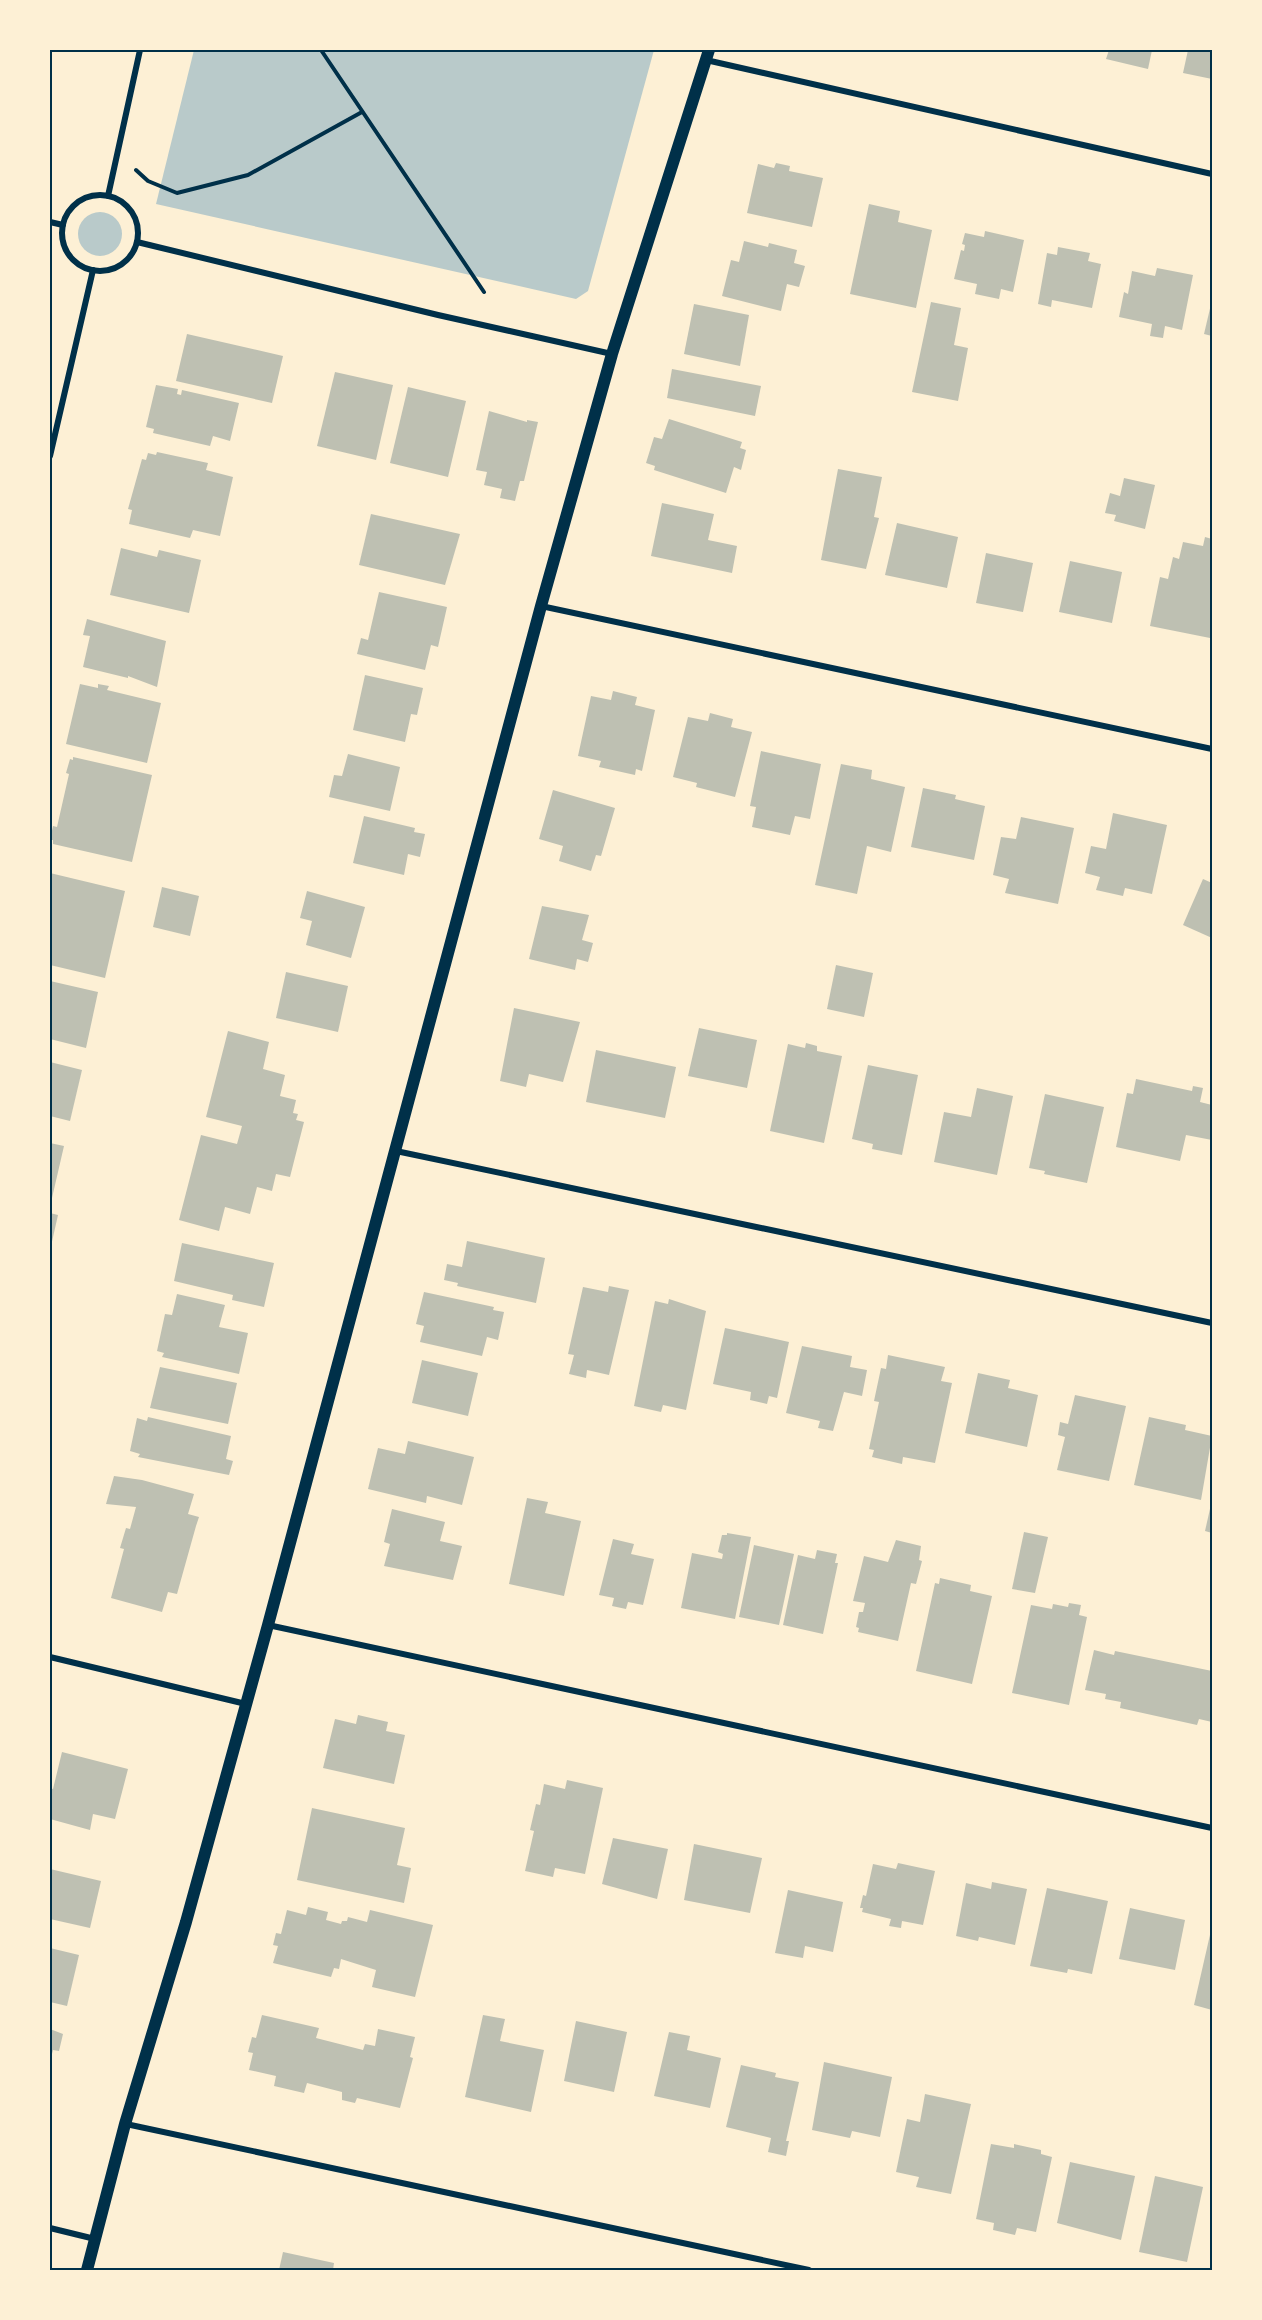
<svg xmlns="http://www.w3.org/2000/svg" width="1262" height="2320" viewBox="0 0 1262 2320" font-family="'Varela Round',sans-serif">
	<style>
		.green { fill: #b9caca }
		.building { fill: #bec0b2 }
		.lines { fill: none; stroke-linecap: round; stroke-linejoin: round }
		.path { stroke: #003049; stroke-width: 4 }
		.minor { stroke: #003049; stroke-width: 6 }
		.secondary { stroke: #003049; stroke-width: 12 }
		.neatline { fill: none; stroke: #003049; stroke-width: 2 }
	</style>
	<rect width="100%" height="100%" fill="#fdf0d5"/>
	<g class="green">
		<polygon points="194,50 654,50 588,291 576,299 156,204"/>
		<circle cx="100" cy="234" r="22"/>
	</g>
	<g class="building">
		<polygon points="1109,50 1152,50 1148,69 1106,59"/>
		<polygon points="1188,50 1212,50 1212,79 1183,73"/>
		<polygon points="776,163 790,166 789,171 823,178 812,227 747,213 758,164 774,168"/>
		<polygon points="869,204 900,211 898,222 932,230 916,308 850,294"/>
		<polygon points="985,231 1024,240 1013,292 1001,289 999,299 975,294 977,284 954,279 961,250 964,251 965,245 962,244 965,233 984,237"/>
		<polygon points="744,241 768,247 769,243 797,250 794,263 805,266 799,287 787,284 781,311 722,296 731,260 739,262"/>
		<polygon points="1058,247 1090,253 1088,261 1101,264 1092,308 1052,300 1051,307 1038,304 1047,253 1057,255"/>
		<polygon points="1157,268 1193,275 1182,330 1165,326 1163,338 1150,336 1152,324 1119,317 1124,292 1128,294 1132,271 1155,276"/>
		<polygon points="1212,300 1212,336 1204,334"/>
		<polygon points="931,302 961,308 954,345 968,348 958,401 912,392"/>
		<polygon points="694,304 749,315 740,366 684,354"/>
		<polygon points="187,334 283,356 272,403 176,381"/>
		<polygon points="672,369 761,386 755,416 667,398"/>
		<polygon points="335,372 393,385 376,460 317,446"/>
		<polygon points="156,385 178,389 177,394 181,395 182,390 239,403 230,441 213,436 210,446 153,433 154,429 146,427"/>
		<polygon points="408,387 466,401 448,477 390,463"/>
		<polygon points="489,411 527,422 527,420 538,422 524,481 520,481 515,501 500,498 502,489 484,485 487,472 476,470"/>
		<polygon points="669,419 742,442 740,448 746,450 741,470 734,467 726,493 654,470 655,466 646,463 654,437 662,439"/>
		<polygon points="157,452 208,463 206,470 233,477 220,536 193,530 190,538 129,524 132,510 128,509 142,459 146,460 148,453 156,455"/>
		<polygon points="838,469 882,477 874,517 879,518 866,569 821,560"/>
		<polygon points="1124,478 1155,485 1145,529 1114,521 1116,515 1105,513 1110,493 1120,496"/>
		<polygon points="662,503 714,514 708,540 737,546 732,573 651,556"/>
		<polygon points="371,514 460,534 445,585 359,565"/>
		<polygon points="897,523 958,537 947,588 885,575"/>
		<polygon points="1205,537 1212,539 1210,638 1150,626 1160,577 1168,579 1173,557 1179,559 1183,542 1203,546"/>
		<polygon points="121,548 157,557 159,550 201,560 189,613 110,595"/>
		<polygon points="986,553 1033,563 1023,612 976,603"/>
		<polygon points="1070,561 1122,572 1112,623 1059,612"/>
		<polygon points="379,592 447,607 438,647 431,645 425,670 357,654 361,638 368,640"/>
		<polygon points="87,619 166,641 157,687 128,676 128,678 83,667 90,636 83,635"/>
		<polygon points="365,675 423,688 417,715 411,714 405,742 353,730"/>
		<polygon points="80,684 98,688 98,684 109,686 107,690 161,703 147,763 66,744"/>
		<polygon points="613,691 637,697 635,705 655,710 642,771 636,769 635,775 599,767 601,761 578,756 591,696 611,700"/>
		<polygon points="710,713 733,719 731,727 752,732 735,797 696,787 697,783 673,777 688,717 708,721"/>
		<polygon points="761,751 821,764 810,819 795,816 790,835 752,827 756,807 750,806"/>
		<polygon points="348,754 400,767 390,811 329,797 334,775 342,776"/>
		<polygon points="73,757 152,775 132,862 53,844 53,840 50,840 53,826 57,827 69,774 66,773 70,759 73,760"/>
		<polygon points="841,764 872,770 871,779 905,787 891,852 867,846 857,894 815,885"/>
		<polygon points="923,788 956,795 955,799 985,806 974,860 911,847"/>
		<polygon points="553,790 615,808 601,856 596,855 591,871 559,861 563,846 539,839"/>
		<polygon points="1113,813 1167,825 1152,894 1125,888 1123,896 1096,890 1100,877 1085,873 1091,846 1106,849"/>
		<polygon points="364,816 415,828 414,832 425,834 420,857 408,854 404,875 353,863"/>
		<polygon points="1021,817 1074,828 1058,904 1005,893 1009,879 993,875 1001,837 1016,839"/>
		<polygon points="50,873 125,891 105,978 50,965"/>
		<polygon points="1203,879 1212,883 1212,938 1183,925"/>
		<polygon points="162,887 199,896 190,936 153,927"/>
		<polygon points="307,891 365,907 351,958 306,945 312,921 300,918"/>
		<polygon points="542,906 589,915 582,940 593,943 588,962 577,959 575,970 529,959"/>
		<polygon points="836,965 873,973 864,1017 827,1009"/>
		<polygon points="286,972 348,986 338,1032 276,1018"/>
		<polygon points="50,981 98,992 86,1048 50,1039"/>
		<polygon points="514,1008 580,1022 563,1082 529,1074 526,1087 500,1081"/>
		<polygon points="699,1028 757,1040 747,1088 688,1076"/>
		<polygon points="228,1031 269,1042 263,1069 285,1075 280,1096 296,1100 293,1113 298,1114 296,1120 304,1122 290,1177 276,1174 272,1191 257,1187 250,1214 225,1207 219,1231 179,1220 201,1135 237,1144 242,1126 206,1117"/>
		<polygon points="806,1043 817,1046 817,1051 842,1056 824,1143 770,1131 788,1044 805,1048"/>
		<polygon points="596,1050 676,1067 665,1118 586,1102"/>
		<polygon points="50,1062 82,1070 70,1121 50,1116"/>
		<polygon points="868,1065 918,1075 902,1155 872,1149 873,1144 852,1139"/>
		<polygon points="1136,1079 1192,1091 1193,1086 1203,1088 1200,1102 1212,1105 1212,1140 1186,1135 1180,1161 1116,1147 1127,1093 1133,1094"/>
		<polygon points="977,1088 1013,1096 997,1175 934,1162 944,1112 971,1117"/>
		<polygon points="1045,1094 1104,1107 1087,1183 1044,1174 1045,1171 1029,1168"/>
		<polygon points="50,1143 64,1146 52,1198 50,1197"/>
		<polygon points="50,1213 58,1215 51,1246 50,1246"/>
		<polygon points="467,1241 545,1258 536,1303 457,1286 458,1283 444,1280 447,1264 462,1267"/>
		<polygon points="182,1243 274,1263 264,1307 232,1300 233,1295 174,1281"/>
		<polygon points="609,1286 629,1290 609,1375 587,1370 586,1378 569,1374 574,1355 568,1354 583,1287 608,1292"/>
		<polygon points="424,1292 494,1307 493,1310 504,1312 498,1340 487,1337 482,1356 420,1342 424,1326 416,1324"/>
		<polygon points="177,1294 225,1305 219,1327 248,1333 239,1374 162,1357 164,1353 157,1351 165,1314 172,1315"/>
		<polygon points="669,1299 706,1311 686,1410 663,1405 661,1412 634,1406 655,1301 668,1304"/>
		<polygon points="725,1328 789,1342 777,1398 769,1396 767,1404 750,1400 751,1392 713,1384"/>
		<polygon points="802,1346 852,1356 850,1367 867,1370 862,1396 844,1392 833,1431 818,1428 820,1421 786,1413"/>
		<polygon points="888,1355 945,1367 941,1381 952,1383 935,1463 903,1457 902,1464 872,1457 874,1450 869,1449 879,1402 874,1401 881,1368 886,1369"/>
		<polygon points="422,1360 478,1373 468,1416 412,1403"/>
		<polygon points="160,1367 237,1383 228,1424 150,1408"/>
		<polygon points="978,1373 1010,1380 1008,1388 1038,1395 1027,1447 965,1433"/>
		<polygon points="1075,1395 1126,1406 1109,1481 1057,1470 1065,1437 1058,1435 1060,1422 1068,1424"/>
		<polygon points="148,1417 231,1436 226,1459 233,1461 229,1475 138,1457 140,1454 130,1451 137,1418 147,1421"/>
		<polygon points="1149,1417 1186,1425 1185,1430 1212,1436 1201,1500 1134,1485"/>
		<polygon points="408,1441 474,1457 462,1505 427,1496 426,1503 368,1489 378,1448 405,1454"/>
		<polygon points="114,1476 142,1480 194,1494 188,1514 199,1517 196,1526 177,1594 168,1592 162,1612 111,1598 124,1549 120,1548 126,1528 130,1529 136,1507 106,1504"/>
		<polygon points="527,1498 548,1502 545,1513 581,1521 564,1596 509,1584"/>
		<polygon points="1212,1500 1212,1533 1205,1531"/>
		<polygon points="392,1509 445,1522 440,1541 462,1546 453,1580 384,1566 390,1544 384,1542"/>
		<polygon points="1024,1532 1048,1537 1035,1593 1012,1589"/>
		<polygon points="727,1533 751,1537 735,1619 681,1608 692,1553 722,1559 723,1554 718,1552 722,1535 727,1535"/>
		<polygon points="613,1539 634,1544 631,1554 654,1559 643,1605 628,1602 626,1609 612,1606 614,1598 599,1595"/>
		<polygon points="896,1540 921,1546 919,1560 922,1561 916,1584 911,1583 898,1641 858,1632 859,1628 856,1627 859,1612 863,1612 865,1603 853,1601 864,1556 888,1562"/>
		<polygon points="754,1545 794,1554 779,1625 739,1617"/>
		<polygon points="817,1550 837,1554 835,1563 838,1563 823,1634 783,1625 798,1555 815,1559"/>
		<polygon points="940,1578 971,1585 970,1591 992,1596 972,1684 916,1671 935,1583 939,1584"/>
		<polygon points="1069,1603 1081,1605 1079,1615 1087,1617 1069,1705 1012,1693 1031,1605 1052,1609 1053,1604 1068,1607"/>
		<polygon points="1094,1650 1114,1655 1115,1651 1212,1671 1212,1722 1199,1719 1197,1725 1120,1708 1121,1702 1105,1699 1106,1694 1085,1690"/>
		<polygon points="358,1715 388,1722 386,1731 405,1735 394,1784 323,1768 335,1719 356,1724"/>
		<polygon points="62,1752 128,1769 115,1819 93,1814 90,1830 50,1819 50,1788 53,1789"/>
		<polygon points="567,1780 603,1788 585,1874 555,1868 553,1877 525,1871 534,1831 530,1830 536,1804 540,1805 544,1784 565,1789"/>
		<polygon points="312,1808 405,1828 397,1865 411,1868 404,1903 297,1880"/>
		<polygon points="613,1838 668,1849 657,1899 602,1884"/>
		<polygon points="694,1844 762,1858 750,1913 684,1900"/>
		<polygon points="898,1863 935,1871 923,1925 902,1921 901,1928 889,1926 891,1919 862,1912 863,1908 860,1908 863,1895 866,1896 873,1864 896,1869"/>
		<polygon points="50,1869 101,1881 90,1928 50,1919"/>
		<polygon points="992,1882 1027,1889 1015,1945 979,1937 978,1941 956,1936 966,1883 991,1889"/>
		<polygon points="1047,1888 1108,1901 1092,1974 1068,1969 1067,1973 1030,1966"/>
		<polygon points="788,1890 843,1902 833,1952 805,1946 803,1958 775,1953"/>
		<polygon points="308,1907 328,1912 326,1920 341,1924 342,1921 347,1921 348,1917 367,1922 370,1910 433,1925 415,1997 372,1987 376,1970 341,1959 339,1969 334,1968 331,1977 273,1963 278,1946 273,1945 276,1933 281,1934 287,1910 306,1915"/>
		<polygon points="1130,1908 1185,1920 1175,1970 1119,1959"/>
		<polygon points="1212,1926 1212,2010 1194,2005"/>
		<polygon points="50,1948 79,1955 67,2006 50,2002"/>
		<polygon points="262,2015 319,2028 316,2038 363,2050 365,2044 375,2046 378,2029 415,2037 410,2057 413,2058 400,2108 357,2098 355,2103 342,2100 342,2092 307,2083 304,2093 274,2086 276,2076 249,2070 253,2053 248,2052 252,2037 256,2038"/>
		<polygon points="483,2015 505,2019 500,2041 544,2050 531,2112 465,2097"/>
		<polygon points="576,2021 627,2032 614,2092 564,2081"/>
		<polygon points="50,2029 63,2034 59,2051 53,2050 50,2062"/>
		<polygon points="669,2032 690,2036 687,2050 721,2058 710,2108 654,2096"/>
		<polygon points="824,2062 892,2077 880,2137 852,2131 850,2138 812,2130"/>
		<polygon points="741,2065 776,2073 775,2077 799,2082 786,2141 789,2141 786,2156 768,2152 771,2138 726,2127"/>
		<polygon points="925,2094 971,2104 951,2194 916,2187 919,2177 896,2172 907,2119 920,2122"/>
		<polygon points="991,2144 1014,2148 1014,2144 1041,2150 1041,2154 1052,2157 1036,2232 1017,2228 1015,2235 993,2230 994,2223 976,2219"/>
		<polygon points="1070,2162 1135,2176 1121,2240 1057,2223"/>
		<polygon points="1155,2176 1203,2187 1187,2262 1139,2252"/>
		<polygon points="283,2252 334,2263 333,2270 279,2270"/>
	</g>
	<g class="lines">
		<g class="path">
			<polyline points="321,50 484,292"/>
			<polyline points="136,170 148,181 177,193 248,175 362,112"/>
		</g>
		<g class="minor">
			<polyline points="706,60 1212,174"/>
			<circle cx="100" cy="233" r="38"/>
			<polyline points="108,196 140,50"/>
			<polyline points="50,222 63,225"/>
			<polyline points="137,242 438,315 612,354"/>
			<polyline points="50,456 93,270"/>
			<polyline points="541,606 1212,749"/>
			<polyline points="396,1151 1212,1323"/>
			<polyline points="268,1625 1212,1828"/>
			<polyline points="50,1657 246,1704"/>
			<polyline points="126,2124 809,2270"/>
			<polyline points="50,2228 95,2239"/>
		</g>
		<polyline class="secondary" points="87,2270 125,2124 186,1922 268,1625 541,606 612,354 709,50"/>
	</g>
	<rect width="1262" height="2320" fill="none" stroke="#fdf0d5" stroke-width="102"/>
	<rect x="51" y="51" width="1160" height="2218" class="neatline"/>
</svg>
